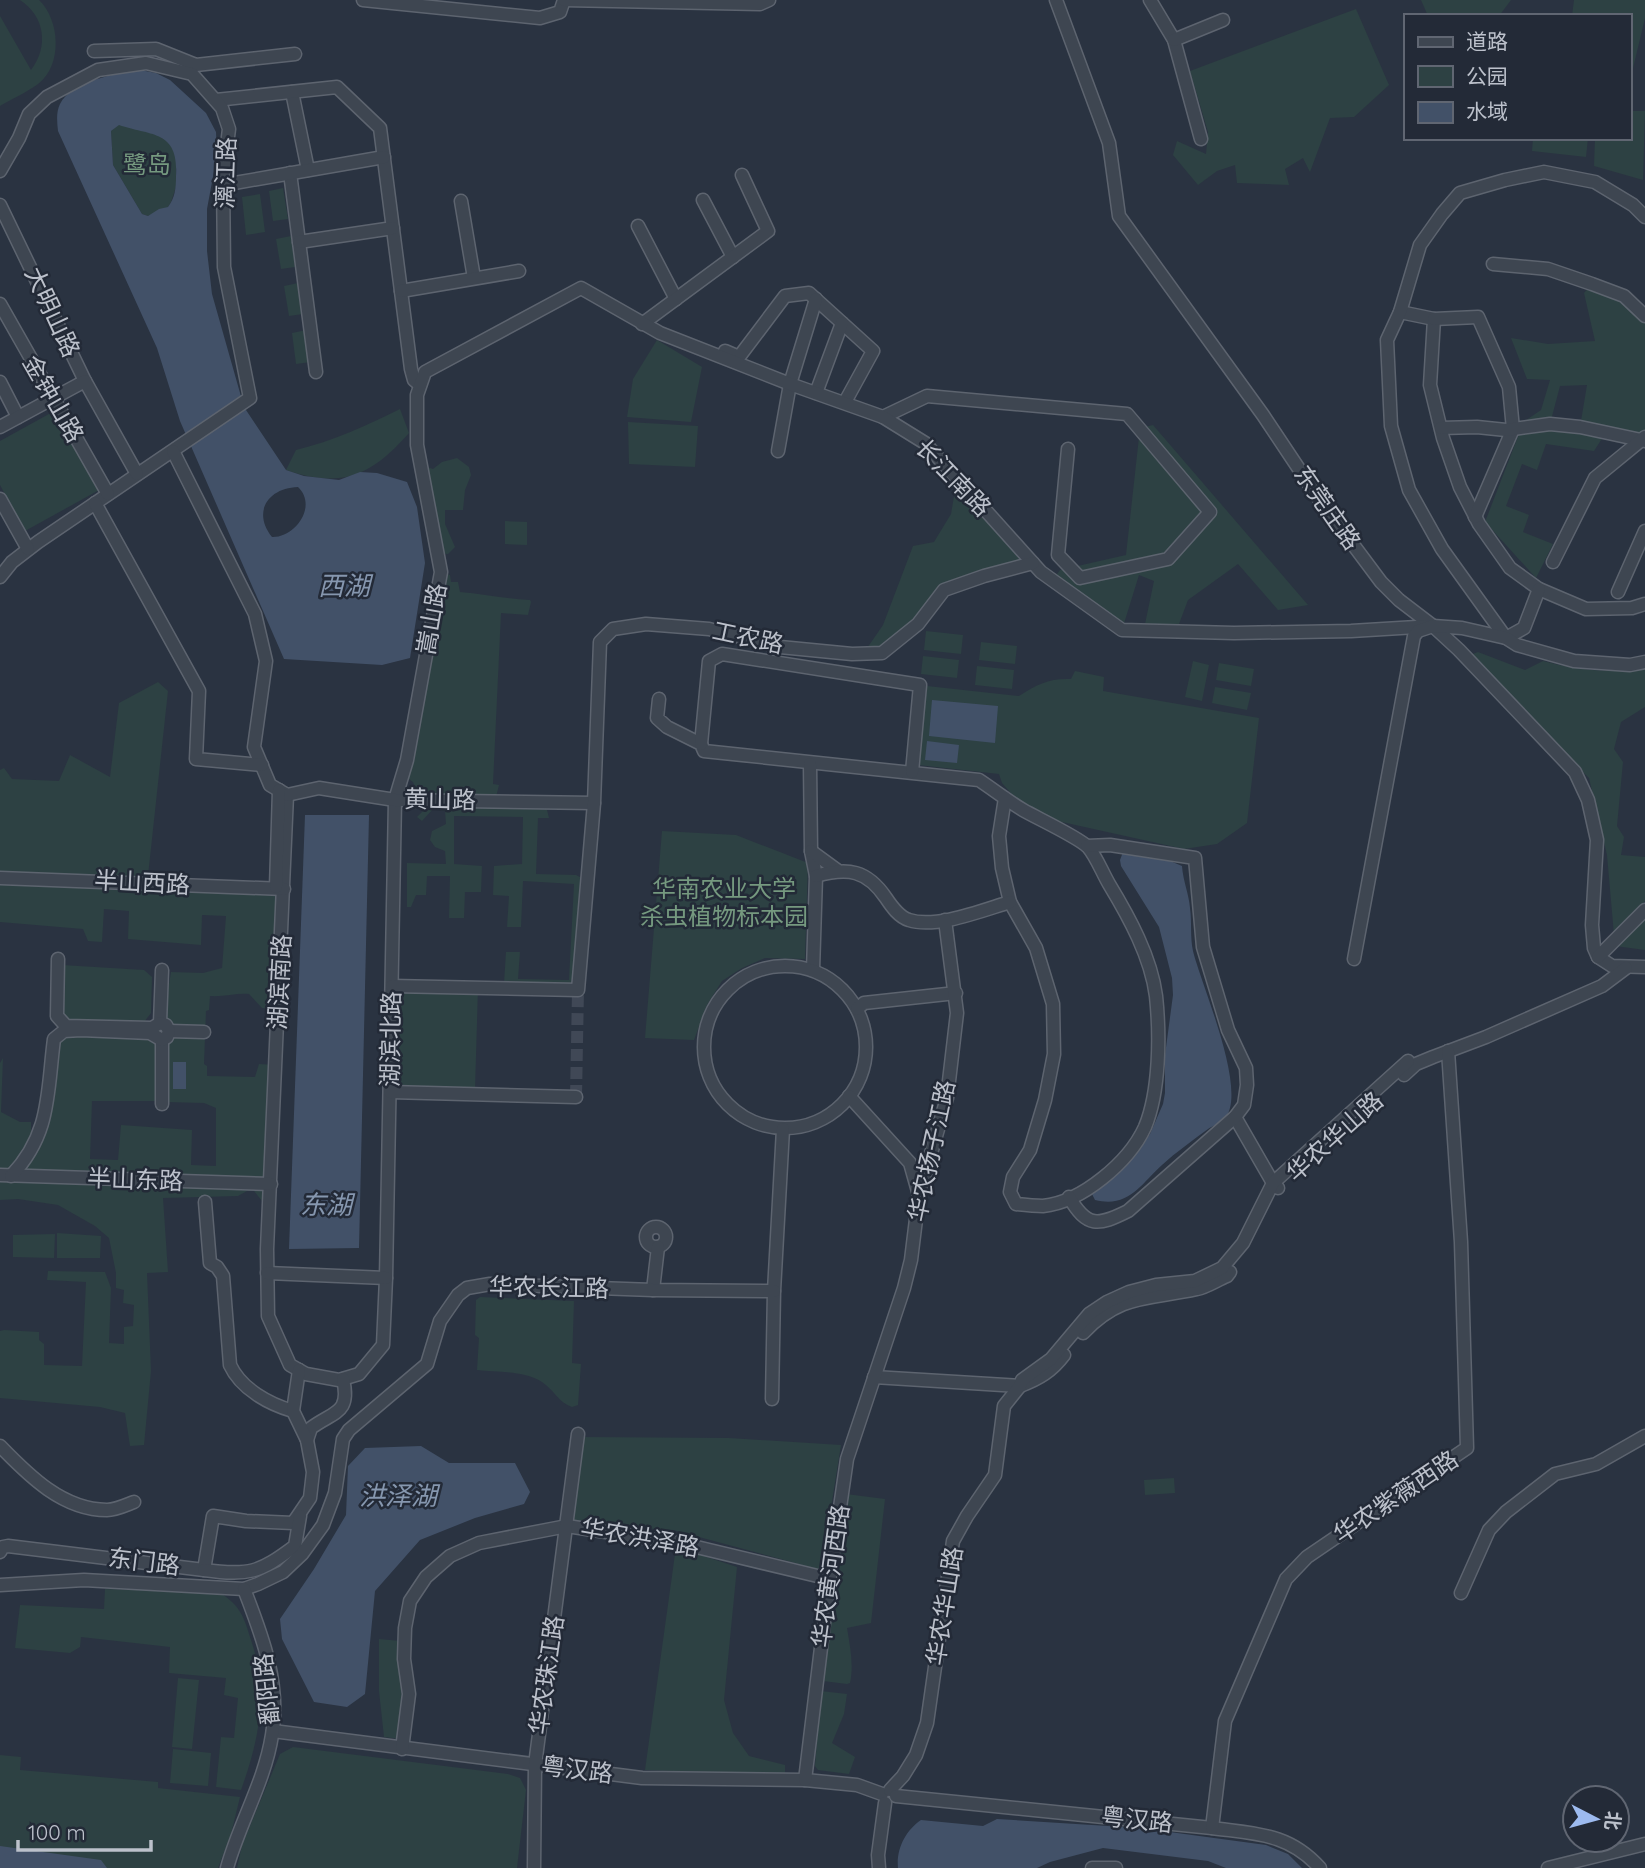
<svg xmlns="http://www.w3.org/2000/svg" width="1645" height="1868" viewBox="0 0 1645 1868" font-family="Quicksand,'Noto Sans SC',sans-serif">
	<style>
		.green { fill: #2d4143 }
		.water { fill: #425168; fill-rule: evenodd }
		.lines { fill: none; stroke-linecap: round; stroke-linejoin: round }
		.minor-tunnel { stroke: #404856; stroke-width: 12; stroke-dasharray: 12 6; stroke-linecap: butt }
		.minor-casing { stroke: #5d646f; stroke-width: 15 }
		.minor { stroke: #3e4651; stroke-width: 12 }
		.labels { text-anchor: middle; stroke-width: 5; stroke-linejoin: round; paint-order: stroke }
		.park-label { font-size: 24px; fill: #75997f; stroke: #232a37 }
		.street-label { font-size: 24px; fill: #bcc1cb; stroke: #232a37 }
		.water-label { font-size: 26px; font-style: italic; fill: #8697af; stroke: #232a37 }
	</style>
	<rect width="100%" height="100%" fill="#2a3341"/>
	<g class="green">
		<path d="M 20,0 L 39,0 C 60,20 63,65 38,84 C 27,92 12,99 0,106 L 0,16 L 31,70 C 49,47 45,16 20,0 Z"/>
		<polygon points="1421,0 1511,0 1499,16 1428,16"/>
		<polygon points="1574,0 1645,0 1645,18 1629,85 1629,16 1572,16"/>
		<polygon points="1356,9 1389,85 1354,117 1330,118 1310,172 1303,158 1285,169 1289,185 1237,183 1235,165 1217,171 1198,185 1173,155 1177,141 1206,154 1208,132 1190,71"/>
		<polygon points="1629,111 1645,111 1643,180 1594,166 1595,138 1629,138"/>
		<polygon points="119,124 159,135 168,141 176,154 176,187 171,202 168,207 148,216 142,214 113,165 111,131"/>
		<polygon points="1533,138 1588,138 1586,157 1532,151"/>
		<polygon points="283,188 288,219 273,221 269,191"/>
		<polygon points="260,194 265,232 246,235 242,197"/>
		<polygon points="291,236 295,267 281,269 276,239"/>
		<polygon points="298,283 303,314 289,316 284,286"/>
		<polygon points="1592,284 1645,316 1645,441 1580,427 1587,385 1560,386 1550,424 1513,429 1541,410 1550,380 1527,379 1511,338 1548,344 1595,341 1584,293"/>
		<polygon points="306,330 311,362 296,364 292,333"/>
		<polygon points="657,340 702,367 691,422 627,417 633,379"/>
		<polygon points="58,409 101,489 25,531 0,485 0,441"/>
		<path d="M 400,409 L 409,433 C 371,476 342,489 286,470 L 296,450 C 333,441 366,426 400,409 Z"/>
		<polygon points="628,422 698,426 695,467 629,464"/>
		<polygon points="1153,425 1308,605 1278,610 1238,564 1188,600 1179,624 1145,624 1154,581 1139,575 1122,630 1053,580 1060,570 1126,555 1140,428"/>
		<polygon points="1552,428 1603,437 1594,451 1546,444 1537,470 1522,464 1506,506 1529,515 1523,532 1553,544 1536,578 1485,522 1519,434"/>
		<polygon points="457,458 469,467 471,475 465,490 463,510 445,510 445,524 455,547 448,554 437,553 421,465 433,469 442,462"/>
		<polygon points="957,479 1033,563 944,590 882,653 863,654 883,625 913,546 934,542 951,514"/>
		<polygon points="505,521 527,522 527,545 505,544"/>
		<path d="M 441,572 L 450,575 L 451,582 L 458,582 L 460,592 C 484,594 506,599 530,600 L 531,602 L 528,615 L 501,613 L 493,784 L 499,785 L 495,801 L 545,802 L 549,818 L 538,818 L 536,874 L 576,875 L 588,881 L 578,990 L 504,983 L 506,952 L 520,952 L 518,979 L 569,980 L 574,884 L 523,881 L 521,927 L 507,927 L 509,896 L 493,895 L 494,866 L 522,864 L 523,817 L 454,816 L 454,864 L 482,866 L 481,892 L 465,892 L 464,918 L 449,918 L 450,876 L 427,876 L 426,895 L 416,895 L 411,907 L 407,907 L 407,863 L 446,864 L 445,851 L 435,847 L 430,840 L 432,831 L 446,824 L 445,811 L 433,809 L 422,821 L 417,817 L 425,809 L 409,808 L 411,800 L 420,800 L 413,782 L 403,775 Z"/>
		<polygon points="926,631 963,635 961,654 924,650"/>
		<polygon points="981,642 1017,646 1015,664 979,660"/>
		<path d="M 1478,652 L 1525,670 L 1543,661 C 1577,670 1611,674 1645,667 L 1645,707 L 1621,722 L 1614,749 L 1623,762 L 1617,826 L 1624,837 L 1621,855 L 1645,857 L 1645,901 L 1614,935 L 1607,855 L 1589,778 L 1465,657 Z"/>
		<polygon points="923,656 959,660 957,678 921,674"/>
		<polygon points="1193,661 1209,665 1202,701 1185,697"/>
		<polygon points="1219,663 1254,669 1251,686 1216,680"/>
		<polygon points="977,666 1014,670 1012,689 975,685"/>
		<path d="M 1075,671 L 1104,677 L 1103,691 L 1259,718 L 1247,823 L 1217,844 L 1184,849 L 1053,820 L 1017,800 L 1002,783 L 999,774 L 918,765 L 927,686 L 1019,696 C 1037,684 1050,678 1071,679 Z"/>
		<path d="M 158,682 L 168,691 L 147,885 L 284,889 L 272,1009 L 262,1008 L 249,994 C 236,993 224,997 210,996 L 209,1010 L 206,1011 L 204,1064 L 207,1066 L 207,1076 L 255,1077 L 259,1064 L 276,1065 L 262,1245 L 262,1201 L 254,1191 L 247,1191 L 238,1196 L 163,1198 L 168,1272 L 147,1273 L 151,1371 L 144,1445 L 130,1446 L 125,1413 L 100,1407 L 0,1398 L 0,1331 L 4,1330 L 39,1332 L 39,1340 L 44,1344 L 44,1365 L 82,1366 L 86,1282 L 47,1280 L 48,1271 L 105,1272 L 111,1288 L 109,1343 L 124,1344 L 124,1327 L 133,1326 L 134,1305 L 123,1303 L 124,1290 L 116,1288 L 116,1273 L 109,1238 L 95,1226 L 58,1205 L 18,1199 L 0,1200 L 0,1063 L 3,1058 L 1,1112 L 20,1122 L 31,1122 L 31,1160 L 46,1128 L 59,1042 L 67,1036 L 147,1039 L 157,1046 L 156,1101 L 92,1101 L 90,1159 L 118,1160 L 121,1125 L 192,1130 L 191,1165 L 216,1166 L 216,1108 L 204,1103 L 165,1102 L 164,991 L 169,984 L 171,972 L 203,973 L 222,968 L 226,916 L 202,915 L 201,945 L 128,939 L 129,911 L 104,909 L 102,942 L 88,941 L 83,929 L 0,922 L 0,770 L 4,768 L 12,779 L 59,781 L 70,755 L 110,777 L 119,703 Z"/>
		<polygon points="1215,687 1251,693 1247,710 1212,703"/>
		<polygon points="662,831 736,835 808,863 805,959 765,958 742,968 722,981 707,1005 694,1040 645,1038"/>
		<polygon points="1645,917 1645,950 1608,945"/>
		<polygon points="62,965 144,970 152,977 151,1013 144,1022 69,1020 60,1014"/>
		<polygon points="392,986 478,988 475,1090 390,1086"/>
		<polygon points="57,1233 101,1236 100,1258 57,1258"/>
		<polygon points="55,1234 54,1258 13,1257 13,1235"/>
		<path d="M 480,1297 L 574,1301 L 572,1363 L 581,1364 L 578,1405 L 572,1407 C 559,1403 554,1390 542,1382 C 524,1371 498,1372 477,1370 L 479,1338 L 475,1335 L 476,1300 Z"/>
		<polygon points="583,1437 729,1438 841,1445 821,1570 673,1530 571,1524"/>
		<polygon points="1174,1478 1175,1493 1145,1495 1144,1480"/>
		<path d="M 846,1494 L 885,1499 L 871,1623 L 847,1628 C 850,1646 854,1665 850,1683 L 847,1684 L 823,1681 Z"/>
		<polygon points="676,1547 737,1567 724,1700 733,1733 749,1756 785,1765 785,1775 645,1770"/>
		<path d="M 105,1589 L 219,1592 C 241,1606 244,1617 251,1640 C 269,1693 259,1740 241,1790 L 216,1787 L 221,1737 L 234,1738 L 238,1698 L 224,1695 L 226,1678 L 169,1673 L 170,1647 L 81,1637 L 80,1647 L 70,1653 L 15,1648 L 20,1605 L 104,1609 Z"/>
		<polygon points="379,1639 401,1641 406,1694 401,1739 384,1737 379,1691"/>
		<polygon points="178,1678 199,1680 192,1749 172,1747"/>
		<polygon points="821,1691 847,1694 844,1714 832,1743 855,1757 849,1774 818,1770 815,1766"/>
		<polygon points="293,1747 508,1774 520,1778 526,1790 517,1868 237,1868 242,1845 280,1754"/>
		<polygon points="173,1749 211,1753 208,1786 170,1783"/>
		<polygon points="0,1755 21,1757 20,1770 158,1782 158,1788 240,1797 231,1834 218,1868 0,1868"/>
	</g>
	<g class="water">
		<path d="M 140,70 L 156,73 L 170,80 L 206,113 L 216,132 L 217,155 L 207,209 L 207,251 L 212,294 L 244,407 L 286,470 L 304,476 L 339,480 L 360,472 L 377,473 L 407,482 L 417,507 L 425,563 L 410,658 L 382,665 L 284,659 L 180,421 L 157,348 L 58,131 C 57,122 56,112 60,104 C 72,81 117,73 140,70 ZM 119,125 C 151,136 179,130 176,176 C 176,188 175,198 168,207 L 159,209 L 148,216 L 142,214 L 113,165 L 111,131 ZM 298,487 C 318,506 295,538 272,537 C 252,512 268,488 298,487 Z"/>
		<polygon points="932,700 998,706 995,743 929,736"/>
		<polygon points="927,741 959,745 957,763 925,760"/>
		<polygon points="305,815 369,815 359,1248 289,1249"/>
		<path d="M 1123,852 L 1163,858 L 1182,866 C 1183,881 1189,894 1190,908 C 1192,923 1190,937 1193,951 C 1201,984 1247,1088 1226,1117 C 1222,1122 1213,1126 1208,1129 C 1192,1141 1176,1152 1162,1165 C 1140,1185 1129,1208 1095,1200 L 1092,1194 L 1129,1162 L 1142,1146 L 1150,1134 L 1163,1104 L 1165,1093 L 1165,1055 L 1173,995 L 1172,978 L 1159,927 L 1121,866 L 1120,860 Z"/>
		<rect x="173" y="1062" width="13" height="27"/>
		<polygon points="421,1446 449,1463 515,1463 530,1492 524,1504 475,1518 420,1540 375,1591 365,1694 347,1707 314,1702 282,1639 280,1619 314,1569 346,1515 348,1466 365,1448"/>
		<path d="M 997,1819 L 1140,1828 L 1266,1845 L 1288,1854 L 1302,1868 L 1226,1868 L 1208,1861 L 1103,1848 L 1050,1862 L 1037,1868 L 898,1868 C 896,1849 906,1830 921,1820 L 983,1826 Z"/>
		<polygon points="0,1846 101,1860 107,1868 0,1868"/>
	</g>
	<g class="lines">
		<polyline class="minor-tunnel" points="576,1097 578,990"/>
		<defs>
			<g id="minor">
				<polyline points="363,0 540,18 560,12 564,0"/>
				<polyline points="564,0 760,4 769,0"/>
				<polyline points="1056,0 1109,143 1119,216 1263,415 1319,499 1381,582 1399,600 1433,626 1459,650 1575,772 1588,800 1597,840 1592,925 1594,948 1598,957 1612,966 1645,967"/>
				<polyline points="1150,0 1174,40 1201,139"/>
				<polyline points="1174,40 1223,20"/>
				<polyline points="94,51 156,49 196,65 295,54"/>
				<polyline points="292,92 308,170"/>
				<polyline points="216,100 337,87 380,128 411,369 414,380 420,385"/>
				<polyline points="0,171 19,138 29,114 47,97 98,70 146,63 192,74 222,108 229,129 223,176 224,267 250,398 38,542 12,562 0,577"/>
				<polyline points="290,173 316,372"/>
				<polyline points="223,185 384,157"/>
				<polyline points="703,200 733,257"/>
				<polyline points="461,201 474,278"/>
				<polyline points="0,205 85,381"/>
				<polyline points="638,226 676,299"/>
				<polyline points="299,242 393,228"/>
				<polyline points="1493,264 1548,269 1592,284 1624,296 1645,316"/>
				<polyline points="401,291 519,271"/>
				<polyline points="0,304 108,494"/>
				<polyline points="1400,312 1434,319 1430,385 1443,438 1460,487 1479,524 1510,568 1539,589 1586,609 1632,608 1645,604"/>
				<polyline points="1434,319 1478,317 1509,387 1513,429 1475,517"/>
				<polyline points="642,324 768,231 742,175"/>
				<polyline points="725,351 739,357 785,296 809,293 873,351 845,402"/>
				<polyline points="0,382 18,417"/>
				<polyline points="816,393 842,323"/>
				<polyline points="883,417 927,396 1127,414 1210,512 1168,559 1080,578 1058,555 1068,449"/>
				<polyline points="0,427 85,381 137,474"/>
				<polyline points="1441,428 1477,427 1506,430 1550,424 1580,427 1645,441"/>
				<polyline points="173,451 255,614 266,661 254,747 270,785 287,795"/>
				<polyline points="778,451 790,384 816,299"/>
				<polyline points="0,499 28,549"/>
				<polyline points="95,503 199,691 196,759 262,765"/>
				<polyline points="1553,562 1595,478 1645,437"/>
				<polyline points="1539,589 1524,628 1506,638 1442,549 1409,490 1391,426 1387,340 1400,312 1420,245 1442,214 1460,193 1505,180 1544,172 1595,182 1633,205 1645,217"/>
				<polyline points="1618,592 1645,531"/>
				<path d="M 659,699 L 657,718 L 667,727 L 701,744 L 704,751 L 979,780 C 994,790 1008,801 1023,810 C 1037,818 1078,837 1088,847 C 1096,856 1102,872 1109,884 C 1129,917 1151,957 1156,996 C 1160,1034 1160,1091 1145,1127 C 1129,1162 1082,1202 1043,1206 C 1034,1206 1025,1205 1016,1204 L 1010,1192 L 1013,1177 L 1030,1150 L 1045,1100 L 1054,1054 L 1053,1004 L 1036,948 L 1010,902 L 1002,868 L 999,836 L 1005,798"/>
				<polyline points="701,744 709,661 722,654 920,685 912,772"/>
				<polyline points="810,764 811,851 816,876 813,970"/>
				<polyline points="287,795 267,1249 268,1316 290,1365 306,1374 339,1380 359,1374 383,1345 386,1278 395,800 407,760 441,572 417,445 417,395 425,372 581,288 660,333 790,384 883,417 925,443 1041,572 1122,630 1234,633 1351,631 1433,626"/>
				<polyline points="287,795 319,788 395,800 594,803"/>
				<polyline points="811,851 837,870"/>
				<path d="M 816,876 C 848,867 867,870 886,898 C 892,907 899,917 909,920 C 936,929 983,910 1010,902"/>
				<polyline points="0,878 284,889"/>
				<polyline points="276,887 279,790"/>
				<polyline points="1598,957 1645,910"/>
				<polyline points="1354,959 1414,636 1418,631 1433,626 1462,628 1506,638 1517,645 1574,661 1630,665 1645,662"/>
				<circle cx="785" cy="1047" r="81"/>
				<polyline points="392,986 578,990 594,803 600,642 613,629 646,624 709,629 780,647 852,654 882,653 918,624 944,590 984,576 1033,563"/>
				<polyline points="857,1009 864,1003 956,993"/>
				<polyline points="160,1023 162,970"/>
				<polyline points="169,1031 204,1032"/>
				<polyline points="162,1040 162,1104"/>
				<polyline points="1404,1075 1416,1064 1433,1057 1486,1037 1602,986 1626,968"/>
				<polyline points="390,1092 576,1097"/>
				<polyline points="849,1096 910,1163 919,1195"/>
				<polyline points="1235,1117 1273,1183 1278,1188"/>
				<polyline points="0,1175 271,1184"/>
				<path d="M 11,1176 C 51,1134 47,1093 54,1039 L 64,1031 L 81,1030 L 150,1033 L 162,1040 L 167,1037 L 169,1031 L 166,1025 L 160,1023 L 152,1028 L 66,1026 L 57,1016 L 58,959"/>
				<path d="M 1069,1197 C 1087,1228 1098,1226 1128,1211 L 1235,1117 L 1244,1105 L 1247,1085 L 1246,1068 L 1228,1030 L 1203,947 L 1195,858 L 1110,845 L 1087,846"/>
				<path d="M 205,1202 L 210,1263 L 217,1267 L 223,1276 L 230,1365 C 241,1389 269,1404 293,1411"/>
				<circle cx="656" cy="1237" r="10"/>
				<polyline points="267,1273 386,1278"/>
				<polyline points="653,1290 658,1247"/>
				<path d="M 1083,1333 C 1121,1293 1148,1300 1197,1289 C 1207,1287 1217,1280 1227,1276 L 1230,1272"/>
				<path d="M 874,1377 L 1020,1386 C 1039,1379 1052,1371 1064,1355"/>
				<polyline points="772,1399 774,1291 783,1129"/>
				<path d="M 307,1440 L 311,1428 C 334,1411 351,1414 343,1379"/>
				<path d="M 0,1446 C 29,1476 63,1510 107,1510 C 116,1510 126,1505 134,1502"/>
				<polyline points="0,1552 3,1547 8,1546 204,1570 213,1516 246,1521 293,1523 310,1498 313,1472 307,1440 293,1411 299,1370"/>
				<path d="M 204,1570 C 249,1576 259,1573 295,1546 L 300,1516"/>
				<polyline points="0,1585 84,1580 244,1589 258,1584 283,1572 302,1554 323,1525 335,1493 343,1439 349,1430 427,1364 440,1321 458,1295 467,1288 490,1284 653,1290 774,1291"/>
				<polyline points="1461,1593 1489,1530 1506,1512 1555,1474 1596,1464 1645,1436"/>
				<polyline points="273,1731 642,1778 805,1780 857,1785 882,1794"/>
				<polyline points="402,1749 409,1694 404,1659 405,1628 410,1601 426,1577 450,1556 479,1543 567,1526 684,1544 830,1579"/>
				<polyline points="805,1780 828,1590 847,1459 904,1288 911,1260 919,1195 947,1098 957,1013 945,920"/>
				<polyline points="890,1790 903,1776 916,1755 927,1723 953,1541 967,1516 995,1475 1004,1406 1020,1386 1022,1380 1051,1359 1089,1314 1107,1302 1129,1292 1156,1285 1195,1281 1222,1268 1243,1243 1273,1183 1408,1061"/>
				<path d="M 896,1796 L 1212,1828 C 1256,1834 1289,1833 1320,1868"/>
				<polyline points="1212,1828 1225,1721 1286,1579 1307,1557 1467,1448 1461,1242 1448,1051"/>
				<path d="M 227,1868 C 239,1824 265,1781 272,1735 C 281,1685 262,1635 244,1589"/>
				<polyline points="534,1868 535,1765 578,1434"/>
				<polyline points="879,1868 878,1855 885,1803"/>
				<polyline points="1092,1868 1116,1868"/>
				<polyline points="1548,1868 1645,1844"/>
			</g>
		</defs>
		<use href="#minor" class="minor-casing"/>
		<use href="#minor" class="minor"/>
	</g>
	<g class="labels">
		<g class="park-label">
			<text x="147" y="173">鹭岛</text>
			<text x="724" y="897">华南农业大学<tspan x="724" dy="28">杀虫植物标本园</tspan></text>
		</g>
		<g class="street-label">
			<text transform="translate(226 173) rotate(-88)" y="8">漓江路</text>
			<text transform="translate(52 312) rotate(65)" y="8">大明山路</text>
			<text transform="translate(53 399) rotate(60)" y="8">金钟山路</text>
			<text transform="translate(953 478) rotate(46)" y="8">长江南路</text>
			<text transform="translate(1327 508) rotate(55)" y="8">东莞庄路</text>
			<text transform="translate(432 619) rotate(-80)" y="8">嵩山路</text>
			<text transform="translate(748 638) rotate(12)" y="8">工农路</text>
			<text transform="translate(440 800) rotate(1)" y="8">黄山路</text>
			<text transform="translate(142 883) rotate(3)" y="8">半山西路</text>
			<text transform="translate(280 982) rotate(-87)" y="8">湖滨南路</text>
			<text transform="translate(391 1039) rotate(-89)" y="8">湖滨北路</text>
			<text transform="translate(1335 1137) rotate(-42)" y="8">华农华山路</text>
			<text transform="translate(932 1151) rotate(-78)" y="8">华农扬子江路</text>
			<text transform="translate(135 1180) rotate(2)" y="8">半山东路</text>
			<text transform="translate(549 1288) rotate(1)" y="8">华农长江路</text>
			<text transform="translate(1396 1497) rotate(-34)" y="8">华农紫薇西路</text>
			<text transform="translate(640 1538) rotate(10)" y="8">华农洪泽路</text>
			<text transform="translate(144 1562) rotate(7)" y="8">东门路</text>
			<text transform="translate(831 1576) rotate(-82)" y="8">华农黄河西路</text>
			<text transform="translate(945 1606) rotate(-81)" y="8">华农华山路</text>
			<text transform="translate(547 1675) rotate(-82)" y="8">华农珠江路</text>
			<text transform="translate(267 1689) rotate(-96)" y="8">鄱阳路</text>
			<text transform="translate(577 1770) rotate(7)" y="8">粤汉路</text>
			<text transform="translate(1137 1820) rotate(6)" y="8">粤汉路</text>
		</g>
		<g class="water-label">
			<text x="344" y="595">西湖</text>
			<text x="326" y="1214">东湖</text>
			<text x="398" y="1505">洪泽湖</text>
		</g>
	</g>
	<rect x="1404" y="14" width="228" height="126" fill="#232a37" stroke="#606672" stroke-width="2"/>
	<rect x="1418" y="37" width="35" height="10" fill="#3e4651" stroke="#606672" stroke-width="2"/>
	<text x="1466" y="49" font-size="21" fill="#bcc1cb">道路</text>
	<rect x="1418" y="66" width="35" height="21" fill="#2d4143" stroke="#606672" stroke-width="2"/>
	<text x="1466" y="84" font-size="21" fill="#bcc1cb">公园</text>
	<rect x="1418" y="102" width="35" height="21" fill="#425168" stroke="#606672" stroke-width="2"/>
	<text x="1466" y="119" font-size="21" fill="#bcc1cb">水域</text>
	<g transform="translate(1596 1819) rotate(96)"><circle r="33" fill="#232a37" stroke="#606672" stroke-width="2"/>
	<path d="M0-5L12 26L0 18L-12 26Z" fill="#9dbaef"/>
	<text y="-10" font-size="19" font-weight="bold" text-anchor="middle" fill="#bcc1cb">北</text>
	</g>
	<path d="M18 1840v10h133v-10" fill="none" stroke="#bcc1cb" stroke-width="3.5"/>
	<text x="28" y="1840" font-size="21" fill="#bcc1cb" stroke="#232a37" stroke-width="5" paint-order="stroke">100 m</text>
</svg>
